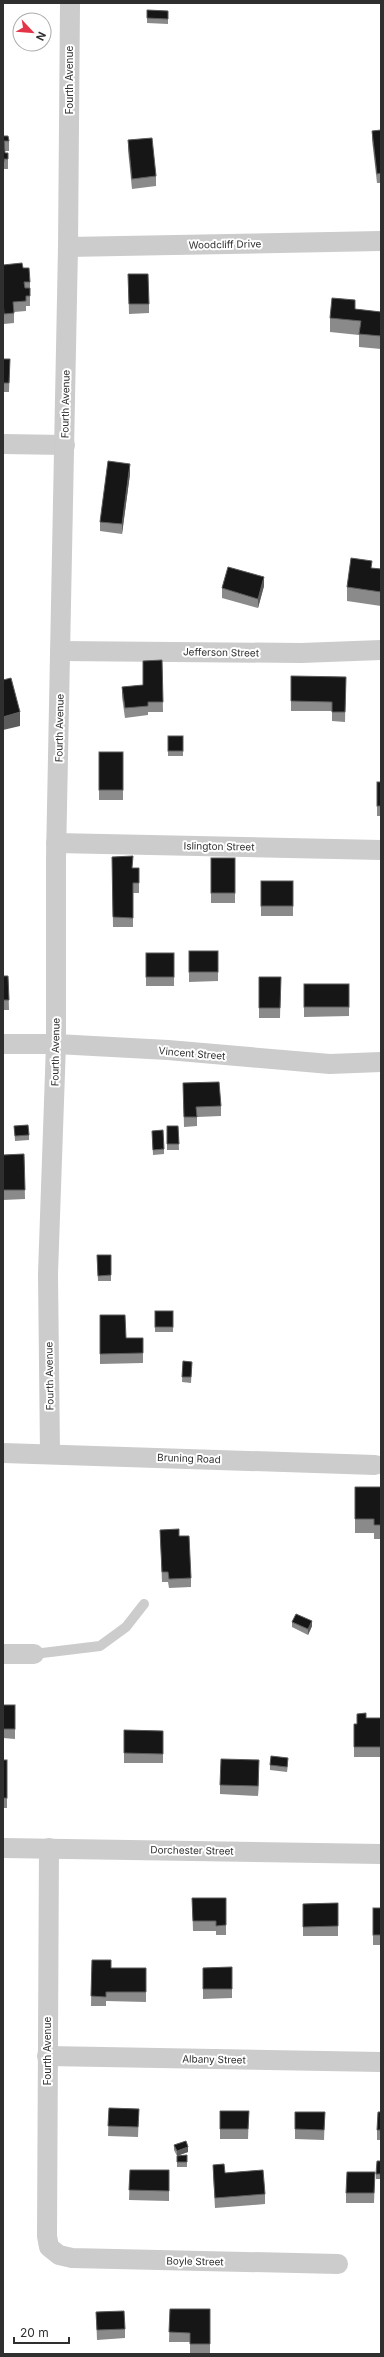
<svg xmlns="http://www.w3.org/2000/svg" width="384" height="2357" viewBox="0 0 384 2357" font-family="Inter,sans-serif">
	<style>
		.lines { fill: none; stroke-linecap: round; stroke-linejoin: round }
		.service { stroke: #ccc; stroke-width: 10 }
		.minor { stroke: #ccc; stroke-width: 20 }
		.wall { fill: #8a8a8a }
		.shaded-wall { fill: #5c5c5c }
		.building { fill: #161616; stroke: #5c5c5c }
		.labels { text-anchor: middle; stroke-width: 4; stroke-linejoin: round; paint-order: stroke }
		.street-label { font-size: 10px; fill: #2f2f2f; stroke: #fff }
	</style>
	<rect width="100%" height="100%" fill="#fff"/>
	<g class="lines">
		<polyline class="service" points="34,1654 100,1646 126,1627 144,1604"/>
		<g class="minor">
			<polyline points="68,247 381,241"/>
			<polyline points="3,444 65,445"/>
			<polyline points="60,651 301,653 381,650"/>
			<polyline points="56,843 381,850"/>
			<polyline points="3,1044 56,1044 168,1050 330,1064 381,1062"/>
			<polyline points="3,1453 375,1465"/>
			<polyline points="50,1453 48,1274 56,1044 56,859 68,247 70,3"/>
			<polyline points="3,1654 34,1654"/>
			<polyline points="3,1848 381,1854"/>
			<polyline points="49,1848 47,2236 49,2247 59,2255 72,2258 338,2264"/>
			<polyline points="47,2056 381,2062"/>
		</g>
	</g>
	<g class="wall">
		<polygon points="147,10 168,11 168,24 147,23"/>
		<polygon points="381,130 381,183 377,183 372,140 372,131"/>
		<polygon points="3,132 3,136 9,141 9,151 4,151 5,153 8,153 8,169 4,169 4,172 3,172"/>
		<polygon points="128,140 156,176 156,186 132,189 128,150"/>
		<polygon points="3,265 23,268 30,282 30,306 26,306 26,311 14,312 14,323 4,324 3,311"/>
		<polygon points="128,274 149,304 149,313 129,314"/>
		<polygon points="355,309 381,312 381,349 359,347 359,335 330,332 330,318"/>
		<polygon points="3,359 10,359 9,392 3,392"/>
		<polygon points="130,474 122,534 100,531 100,522"/>
		<polygon points="372,568 381,569 381,606 347,601 347,587"/>
		<polygon points="264,586 258,608 222,598 222,588"/>
		<polygon points="162,660 163,712 148,712 148,715 125,718 122,697 122,687 143,685"/>
		<polygon points="291,676 346,677 345,722 332,721 332,711 291,711"/>
		<rect x="168" y="736" width="15" height="20"/>
		<rect x="99" y="752" width="24" height="48"/>
		<rect x="377" y="782" width="4" height="34"/>
		<polygon points="112,857 132,868 139,868 139,893 133,893 133,927 113,927"/>
		<rect x="211" y="858" width="24" height="45"/>
		<rect x="261" y="881" width="32" height="35"/>
		<polygon points="189,951 218,951 218,981 189,982"/>
		<rect x="146" y="953" width="28" height="33"/>
		<polygon points="3,976 8,976 9,1010 3,1010"/>
		<polygon points="259,977 281,977 280,1018 259,1018"/>
		<polygon points="304,984 349,984 349,1016 304,1017"/>
		<polygon points="183,1083 221,1106 221,1116 197,1117 197,1126 184,1127"/>
		<polygon points="14,1126 29,1135 29,1140 15,1141"/>
		<polygon points="167,1126 178,1126 179,1150 167,1150"/>
		<polygon points="152,1131 164,1149 164,1154 153,1155"/>
		<polygon points="24,1154 25,1199 3,1200 3,1155"/>
		<polygon points="97,1255 111,1255 111,1281 98,1281"/>
		<rect x="155" y="1311" width="18" height="21"/>
		<polygon points="100,1315 126,1338 143,1338 143,1363 100,1364"/>
		<polygon points="183,1361 192,1362 191,1383 182,1382"/>
		<polygon points="355,1487 381,1487 381,1539 374,1539 374,1533 355,1533"/>
		<polygon points="160,1530 179,1536 191,1578 191,1587 169,1588 168,1582 162,1582"/>
		<polygon points="292,1622 312,1626 308,1635 292,1627"/>
		<polygon points="3,1705 15,1705 15,1739 3,1738"/>
		<polygon points="381,1718 381,1757 354,1757 354,1724 357,1724"/>
		<polygon points="124,1730 163,1731 163,1763 124,1763"/>
		<rect x="3" y="1760" width="4" height="48"/>
		<polygon points="288,1764 287,1772 270,1770 270,1765"/>
		<polygon points="259,1770 258,1796 220,1794 220,1785"/>
		<polygon points="192,1898 226,1898 226,1935 216,1935 216,1931 193,1931"/>
		<polygon points="338,1903 338,1936 303,1936 303,1904"/>
		<rect x="373" y="1908" width="8" height="37"/>
		<polygon points="92,1960 111,1968 146,1968 146,2002 106,2001 106,2006 91,2006"/>
		<polygon points="232,1967 232,1998 203,1999 203,1968"/>
		<polygon points="109,2108 139,2109 138,2137 108,2136"/>
		<polygon points="220,2111 249,2111 248,2139 220,2139"/>
		<polygon points="295,2112 325,2112 324,2140 295,2139"/>
		<polygon points="381,2112 381,2140 377,2140 377,2130"/>
		<polygon points="174,2145 188,2152 179,2155 187,2155 187,2167 177,2167 177,2156 174,2150"/>
		<polygon points="381,2161 381,2179 376,2179 376,2174"/>
		<polygon points="213,2165 225,2173 265,2194 265,2204 215,2208 213,2175"/>
		<polygon points="130,2170 169,2170 169,2201 129,2200"/>
		<polygon points="375,2172 374,2203 346,2203 346,2193"/>
		<polygon points="170,2309 210,2309 210,2354 190,2354 190,2342 169,2342"/>
		<polygon points="96,2312 125,2329 125,2338 97,2340"/>
	</g>
	<g class="shaded-wall">
		<polygon points="130,464 130,474 122,534 122,524"/>
		<polygon points="264,577 264,586 258,608 258,599"/>
		<polygon points="20,712 20,726 3,730 3,717"/>
		<polygon points="312,1621 312,1626 308,1635 308,1629"/>
		<polygon points="259,1760 259,1770 258,1796 258,1786"/>
		<polygon points="188,2147 188,2152 177,2156 177,2151"/>
	</g>
	<g class="building">
		<polygon points="147,10 168,11 168,19 147,18"/>
		<polygon points="381,130 381,173 377,174 372,131"/>
		<polygon points="3,132 3,136 8,136 9,141 4,141 5,153 8,153 8,159 4,159 4,162 3,162"/>
		<polygon points="152,138 156,176 132,179 128,140"/>
		<polygon points="22,263 23,268 29,268 30,282 24,282 25,288 30,288 30,296 26,296 26,301 13,302 14,313 4,314 3,301 3,265"/>
		<polygon points="128,274 148,274 149,304 129,304"/>
		<polygon points="332,298 355,300 355,309 381,312 381,336 359,334 361,321 330,318"/>
		<polygon points="3,359 10,359 9,383 3,383"/>
		<polygon points="108,461 130,464 122,524 100,522"/>
		<polygon points="351,558 372,561 371,568 381,569 381,592 347,587"/>
		<polygon points="228,567 264,577 258,599 222,588"/>
		<polygon points="162,660 163,702 148,702 148,706 125,708 122,687 143,685 143,661"/>
		<polygon points="291,676 346,677 345,712 332,712 332,702 291,701"/>
		<polygon points="11,678 20,712 3,717 3,680"/>
		<rect x="168" y="736" width="15" height="15"/>
		<rect x="99" y="752" width="24" height="38"/>
		<rect x="377" y="782" width="4" height="24"/>
		<polygon points="133,856 132,868 139,868 139,883 133,883 133,918 113,917 112,857"/>
		<rect x="211" y="858" width="24" height="35"/>
		<rect x="261" y="881" width="32" height="25"/>
		<rect x="189" y="951" width="29" height="21"/>
		<rect x="146" y="953" width="28" height="24"/>
		<polygon points="3,976 8,976 9,1000 3,1000"/>
		<polygon points="259,977 281,977 280,1008 259,1008"/>
		<rect x="304" y="984" width="45" height="23"/>
		<polygon points="219,1082 221,1106 196,1107 197,1117 184,1117 183,1083"/>
		<polygon points="28,1125 29,1135 15,1136 14,1126"/>
		<polygon points="167,1126 178,1126 179,1144 167,1144"/>
		<polygon points="163,1130 164,1149 153,1150 152,1131"/>
		<polygon points="24,1154 25,1190 3,1190 3,1155"/>
		<polygon points="97,1255 111,1255 111,1275 98,1276"/>
		<rect x="155" y="1311" width="18" height="16"/>
		<polygon points="100,1315 125,1315 126,1338 143,1338 143,1353 100,1354"/>
		<polygon points="183,1361 192,1362 191,1377 182,1377"/>
		<polygon points="355,1487 381,1487 381,1525 374,1525 374,1519 355,1519"/>
		<polygon points="179,1529 179,1536 189,1536 191,1578 169,1579 168,1572 162,1572 160,1530"/>
		<polygon points="296,1614 312,1621 308,1629 292,1622"/>
		<rect x="3" y="1705" width="12" height="24"/>
		<polygon points="366,1713 366,1718 381,1718 381,1747 354,1747 354,1724 357,1724 357,1714"/>
		<polygon points="124,1730 163,1731 163,1754 124,1753"/>
		<polygon points="271,1756 288,1758 287,1767 270,1765"/>
		<polygon points="221,1759 259,1760 258,1786 220,1785"/>
		<rect x="3" y="1760" width="4" height="38"/>
		<polygon points="192,1898 226,1898 226,1925 216,1926 216,1921 193,1921"/>
		<polygon points="338,1903 338,1926 303,1927 303,1904"/>
		<rect x="373" y="1908" width="8" height="27"/>
		<polygon points="92,1960 111,1960 111,1968 146,1968 146,1992 106,1992 106,1997 91,1996"/>
		<polygon points="232,1967 232,1989 203,1989 203,1968"/>
		<polygon points="109,2108 139,2109 138,2127 108,2126"/>
		<polygon points="220,2111 249,2111 248,2129 220,2129"/>
		<polygon points="295,2112 325,2112 324,2130 295,2129"/>
		<polygon points="378,2112 381,2112 381,2130 377,2130"/>
		<polygon points="186,2141 188,2147 177,2151 174,2145"/>
		<polygon points="187,2155 187,2162 177,2162 177,2156"/>
		<polygon points="377,2161 381,2161 381,2174 376,2174"/>
		<polygon points="224,2164 225,2173 263,2170 265,2194 215,2198 213,2165"/>
		<polygon points="130,2170 169,2170 169,2191 129,2190"/>
		<polygon points="347,2172 375,2172 374,2193 346,2193"/>
		<polygon points="170,2309 210,2309 210,2344 190,2344 190,2333 169,2332"/>
		<polygon points="124,2311 125,2329 97,2330 96,2312"/>
	</g>
	<g class="labels">
		<g class="street-label">
			<text transform="translate(69 80) rotate(-90)" y="4">Fourth Avenue</text>
			<text transform="translate(225 244) rotate(-1)" y="4">Woodcliff Drive</text>
			<text transform="translate(65 404) rotate(-89)" y="4">Fourth Avenue</text>
			<text transform="translate(221 652) rotate(1)" y="4">Jefferson Street</text>
			<text transform="translate(59 728) rotate(-89)" y="4">Fourth Avenue</text>
			<text transform="translate(219 846) rotate(1)" y="4">Islington Street</text>
			<text transform="translate(55 1052) rotate(-89)" y="4">Fourth Avenue</text>
			<text transform="translate(192 1053) rotate(5)" y="4">Vincent Street</text>
			<text transform="translate(49 1376) rotate(-91)" y="4">Fourth Avenue</text>
			<text transform="translate(189 1458) rotate(2)" y="4">Bruning Road</text>
			<text transform="translate(192 1850) rotate(1)" y="4">Dorchester Street</text>
			<text transform="translate(47 2051) rotate(-90)" y="4">Fourth Avenue</text>
			<text transform="translate(214 2059) rotate(1)" y="4">Albany Street</text>
			<text transform="translate(195 2261) rotate(1)" y="4">Boyle Street</text>
		</g>
	</g>
	<rect width="384" height="2357" fill="none" stroke="#2f2f2f" stroke-width="8"/>
	<g transform="translate(32 32) rotate(116)"><circle r="19" fill="#ffffff" stroke="#acacac"/>
	<path d="M0-3L7 15L0 10L-7 15Z" fill="#e33547"/>
	<text y="-6" font-size="11" font-weight="bold" text-anchor="middle" fill="#2f2f2f">N</text>
	</g>
	<path d="M14 2337v6h55v-6" fill="none" stroke="#2f2f2f" stroke-width="2"/>
	<text x="20" y="2337" font-size="12" fill="#2f2f2f" stroke="#ffffff" stroke-width="3" paint-order="stroke">20 m</text>
</svg>
